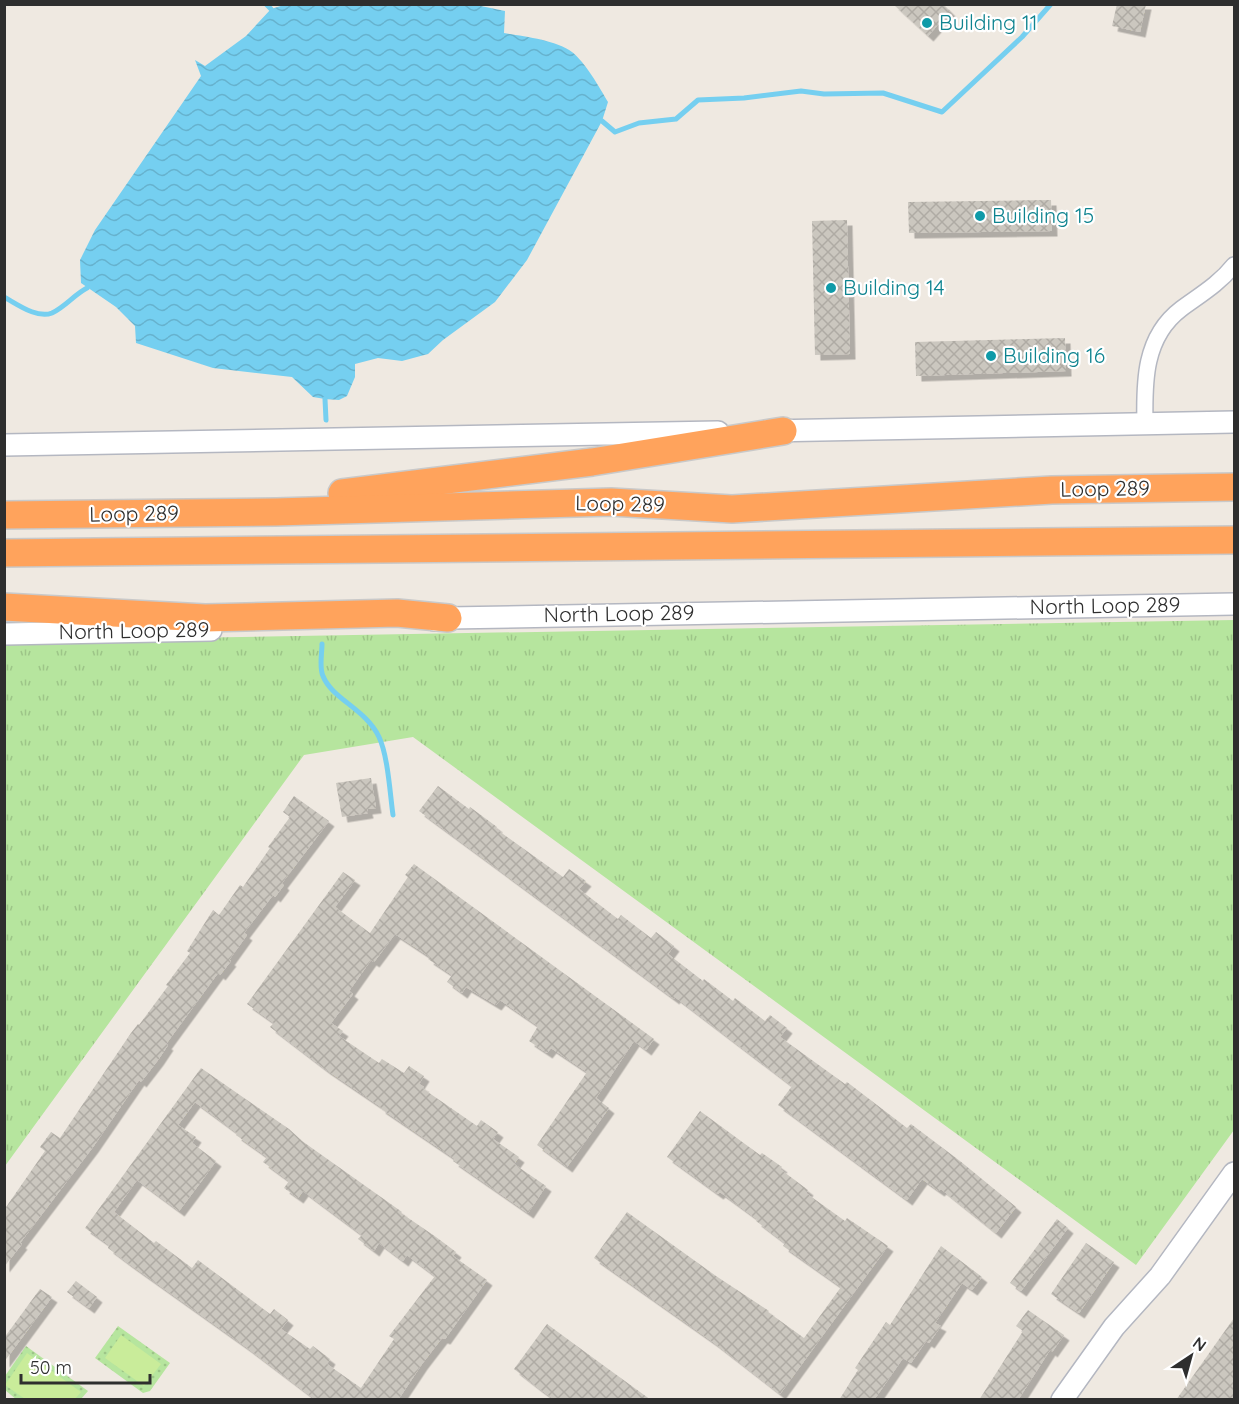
<svg xmlns="http://www.w3.org/2000/svg" width="1239" height="1404" viewBox="0 0 1239 1404" font-family="Quicksand,sans-serif">
	<style>
		.grass { fill: url(#grass-tufts) }
		.park { fill: url(#park-dots) }
		.pitch { fill: #c9ec9a }
		.water { fill: url(#water-waves) }
		.lines { fill: none; stroke-linecap: round; stroke-linejoin: round }
		.stream { stroke: #75cff0; stroke-width: 5 }
		.building { fill: url(#building-cross-hatch); fill-rule: evenodd; filter: url(#shadow) }
		.street-casing { stroke: #b4b7c1; stroke-width: 18 }
		.secondary-casing { stroke: #b4b7c1; stroke-width: 24 }
		.highway-casing { stroke: #c9c9c9; stroke-width: 30 }
		.street { stroke: #fff; stroke-width: 15 }
		.secondary { stroke: #fff; stroke-width: 21 }
		.highway { stroke: #ffa35c; stroke-width: 27 }
		.culture-dot { fill: #0f9aa8; stroke: #fff; stroke-width: 2 }
		.labels { text-anchor: middle; stroke-width: 4.5; stroke-linejoin: round; paint-order: stroke }
		.culture-label { font-size: 21px; fill: #0d838f; stroke: #fff; text-anchor: start }
		.street-label { font-size: 21px; fill: #2e2e2e; stroke: #fff }
	</style>
	<defs>
		<pattern id="grass-tufts" width="24" height="20" patternUnits="userSpaceOnUse" patternTransform="scale(1.5)"><rect width="24" height="20" fill="#b6e59e"/><path d="M3 7l-1-3M5 7V3M7 7l1-3M15 17l-1-3M17 17v-4M19 17l1-3" fill="none" stroke="#9dc588"/></pattern>
		<pattern id="park-dots" width="8" height="8" patternUnits="userSpaceOnUse" patternTransform="scale(1.5)"><rect width="8" height="8" fill="#b6e59e"/><path d="M2 2h.1M6 6h.1" fill="none" stroke="#9dc588" stroke-width="1.8" stroke-linecap="round"/></pattern>
		<pattern id="water-waves" width="16" height="10" patternUnits="userSpaceOnUse" patternTransform="scale(1.5)"><rect width="16" height="10" fill="#75cff0"/><path d="M0 5q4-4 8 0t8 0" fill="none" stroke="#66b2ce"/></pattern>
		<pattern id="building-cross-hatch" width="8" height="8" patternUnits="userSpaceOnUse" patternTransform="scale(1.5)"><rect width="8" height="8" fill="#cbc7bf"/><path d="M0 0l8 8M0 8l8-8" fill="none" stroke="#afaba4"/></pattern>
		<filter id="shadow"><feDropShadow dx="5.5" dy="5.5" stdDeviation="0" flood-color="#0004"/></filter>
	</defs>
	<rect width="100%" height="100%" fill="#efe9e1"/>
	<polygon class="grass" points="1234,620 1234,1130 1136,1265 413,737 304,755 5,1166 5,641"/>
	<g class="park">
		<polygon points="118,1326 170,1363 150,1391 143,1393 95,1358"/>
		<polygon points="26,1346 88,1391 81,1399 17,1400 5,1390 5,1376"/>
	</g>
	<g class="pitch">
		<polygon points="121,1335 161,1364 144,1386 105,1358"/>
		<polygon points="27,1353 81,1392 75,1399 25,1399 5,1385"/>
	</g>
	<path class="water" d="M 476,5 L 505,11 L 504,33 C 522,36 557,40 572,52 C 585,62 600,88 608,102 L 602,121 L 527,260 L 495,302 L 443,340 L 428,354 L 402,361 L 378,358 L 355,364 L 355,377 L 347,396 L 339,400 L 325,399 L 313,397 L 292,377 L 213,368 L 136,343 L 135,326 L 116,307 L 81,283 L 80,260 L 95,230 L 201,76 L 195,60 L 205,66 L 246,36 L 271,9 L 284,5 Z"/>
	<g class="lines">
		<g class="stream">
			<polyline points="266,4 271,9"/>
			<polyline points="602,121 615,132 639,123 676,119 698,100 744,98 801,91 824,94 883,93 942,112 1022,37 1051,4"/>
			<path d="M 4,297 C 17,304 37,319 52,313 C 65,307 75,294 87,288"/>
			<polyline points="325,399 326,420"/>
			<path d="M 322,644 C 322,653 319,668 323,676 C 332,699 366,709 379,737 C 388,756 390,794 393,815"/>
		</g>
	</g>
	<g class="building">
		<polygon points="893,4 943,4 950,11 928,36"/>
		<polygon points="1117,4 1146,4 1140,32 1112,26"/>
		<polygon points="1051,200 1052,231 909,233 908,202"/>
		<polygon points="847,220 850,354 815,355 812,221"/>
		<polygon points="1065,338 1066,371 916,376 915,342"/>
		<polygon points="371,778 376,808 367,809 368,813 342,817 336,783"/>
		<polygon points="438,786 469,809 470,807 497,827 496,829 563,877 569,869 586,881 579,889 618,919 621,915 651,938 656,932 674,946 668,954 703,981 704,979 733,1001 735,998 765,1021 770,1015 787,1028 780,1037 845,1084 847,1082 907,1128 911,1124 960,1161 1016,1207 996,1233 941,1189 939,1191 922,1179 907,1200 778,1105 792,1086 675,997 674,999 419,811"/>
		<polygon points="294,796 329,821 282,883 284,885 275,897 273,895 244,933 247,935 229,960 231,961 220,975 218,973 166,1044 168,1045 158,1060 141,1082 139,1080 93,1147 20,1243 22,1244 4,1267 4,1210 45,1151 40,1147 51,1132 60,1138 131,1033 138,1024 139,1025 168,986 166,985 190,953 187,951 213,910 219,915 240,885 243,887 270,848 268,847 290,817 283,812"/>
		<polygon points="414,864 654,1039 646,1050 634,1041 596,1098 609,1108 567,1167 537,1145 587,1072 551,1048 547,1053 529,1041 538,1026 500,1000 496,1005 466,987 462,993 447,982 452,975 428,959 430,957 395,934 374,962 371,960 349,991 353,994 331,1023 343,1031 339,1036 379,1063 382,1059 404,1073 409,1066 424,1076 419,1084 424,1087 422,1088 477,1126 481,1120 498,1132 493,1139 519,1157 514,1164 546,1186 528,1213 453,1161 455,1159 380,1108 381,1107 325,1069 270,1027 274,1023 247,1004 343,872 355,880 335,907 370,933 408,877 405,875"/>
		<path d="M 201,1068 L 289,1129 L 302,1141 L 402,1212 L 401,1213 L 436,1237 L 456,1252 L 453,1256 L 487,1280 L 445,1339 L 442,1338 L 422,1364 L 398,1400 L 316,1400 L 246,1347 L 128,1263 L 108,1248 L 109,1245 L 85,1228 ZM 195,1102 L 237,1133 L 236,1135 L 267,1157 L 263,1162 L 289,1181 L 284,1188 L 298,1198 L 303,1191 L 362,1235 L 358,1239 L 374,1251 L 379,1243 L 403,1261 L 407,1255 L 435,1276 L 389,1336 L 394,1339 L 361,1388 L 327,1364 L 330,1359 L 313,1346 L 310,1349 L 281,1329 L 288,1320 L 274,1309 L 270,1314 L 198,1260 L 192,1268 L 156,1241 L 154,1243 L 114,1212 L 137,1180 L 179,1211 L 203,1179 L 216,1161 L 192,1143 L 196,1137 L 178,1125 Z"/>
		<polygon points="700,1111 760,1155 762,1153 782,1167 780,1169 808,1190 806,1193 845,1221 847,1218 888,1246 780,1394 713,1342 594,1258 627,1212 716,1276 769,1311 768,1312 804,1338 841,1287 783,1246 785,1243 756,1221 757,1219 720,1192 718,1194 667,1157"/>
		<polygon points="1057,1219 1068,1228 1021,1291 1010,1283"/>
		<polygon points="1086,1243 1114,1262 1079,1313 1051,1294"/>
		<polygon points="941,1246 982,1277 972,1290 962,1283 935,1323 941,1326 929,1343 926,1341 911,1363 903,1358 874,1400 839,1400 858,1370 855,1368 886,1322 890,1325"/>
		<polygon points="76,1281 97,1297 89,1308 67,1292"/>
		<polygon points="40,1289 52,1297 4,1362 4,1338"/>
		<polygon points="1028,1310 1064,1335 1052,1352 1050,1350 1018,1400 979,1400 1023,1331 1016,1326"/>
		<polygon points="1234,1318 1234,1400 1176,1400"/>
		<polygon points="547,1324 596,1360 651,1400 555,1400 537,1387 514,1369"/>
	</g>
	<g class="lines">
		<defs>
			<path id="street" d="M 1145,424 C 1144,382 1144,337 1181,309 C 1200,295 1219,284 1234,265"/>
			<g id="secondary">
				<polyline points="767,431 1234,422"/>
				<polyline points="4,445 718,432"/>
				<polyline points="434,620 448,618 1234,604"/>
				<polyline points="4,634 211,630"/>
				<polyline points="1062,1400 1114,1327 1160,1276 1234,1173"/>
			</g>
			<g id="highway">
				<polyline points="342,493 592,462 783,431"/>
				<polyline points="4,515 276,512 611,502 732,509 1052,490 1234,487"/>
				<polyline points="4,553 1234,540"/>
				<polyline points="4,607 205,618 397,613 448,618"/>
			</g>
		</defs>
		<use href="#street" class="street-casing"/>
		<use href="#secondary" class="secondary-casing"/>
		<use href="#highway" class="highway-casing"/>
		<use href="#street" class="street"/>
		<use href="#secondary" class="secondary"/>
		<use href="#highway" class="highway"/>
	</g>
	<g class="culture-dot">
		<circle cx="927" cy="23" r="6"/>
		<circle cx="980" cy="216" r="6"/>
		<circle cx="831" cy="288" r="6"/>
		<circle cx="991" cy="356" r="6"/>
	</g>
	<g class="labels">
		<g class="culture-label">
			<text x="939" y="30">Building 11</text>
			<text x="992" y="223">Building 15</text>
			<text x="843" y="295">Building 14</text>
			<text x="1003" y="363">Building 16</text>
		</g>
		<g class="street-label">
			<text transform="translate(1105 489) rotate(-1)" y="7">Loop 289</text>
			<text transform="translate(620 504) rotate(1)" y="7">Loop 289</text>
			<text transform="translate(134 514) rotate(-1)" y="7">Loop 289</text>
			<text transform="translate(1105 606) rotate(-1)" y="7">North Loop 289</text>
			<text transform="translate(619 614) rotate(-1)" y="7">North Loop 289</text>
			<text transform="translate(134 631) rotate(-1)" y="7">North Loop 289</text>
		</g>
	</g>
	<rect width="1239" height="1404" fill="none" stroke="#2e2e2e" stroke-width="12"/>
	<g transform="translate(1191 1356) rotate(36)" stroke="#ffffff" stroke-width="4.5" paint-order="stroke">
	<path d="M0-4.5L10 22L0 15L-10 22Z" fill="#2e2e2e"/>
	<text y="-9" font-size="16" font-weight="bold" text-anchor="middle" fill="#2e2e2e">N</text>
	</g>
	<path d="M21 1374v9h129v-9" fill="none" stroke="#2e2e2e" stroke-width="3"/>
	<text x="30" y="1374" font-size="18" fill="#2e2e2e" stroke="#ffffff" stroke-width="4.5" paint-order="stroke">50 m</text>
</svg>
